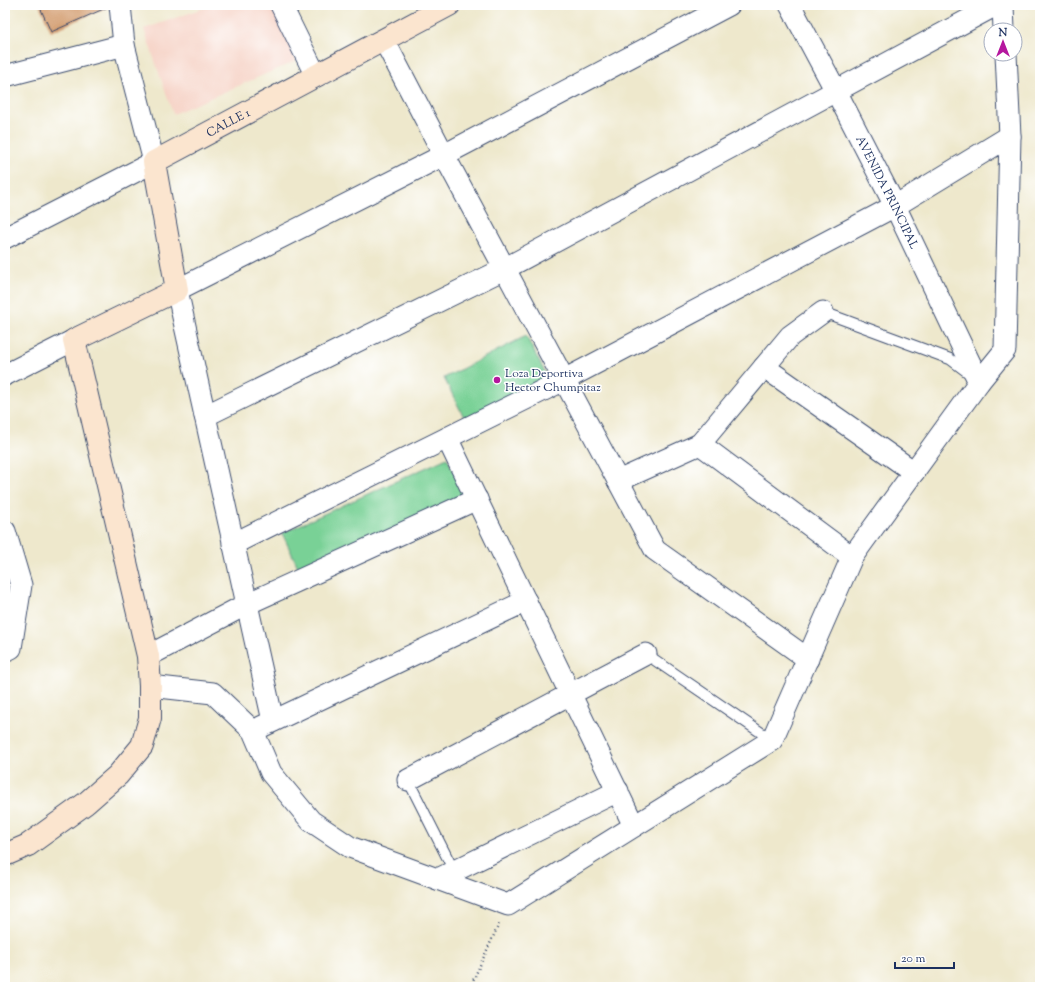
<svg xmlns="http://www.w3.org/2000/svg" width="1045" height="992" viewBox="0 0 1045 992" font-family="'Sorts Mill Goudy',serif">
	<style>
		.built { fill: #f6d2c5 }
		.green { fill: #79d196; stroke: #4a807a }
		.building { fill: #d39c6e }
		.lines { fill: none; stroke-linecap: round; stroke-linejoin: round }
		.lane-casing { stroke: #3b4b6e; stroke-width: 12 }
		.street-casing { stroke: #3b4b6e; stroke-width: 23 }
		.secondary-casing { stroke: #3b4b6e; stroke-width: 24 }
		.path { stroke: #3b4b6e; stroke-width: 2.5; stroke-dasharray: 1 3; stroke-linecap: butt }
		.lane { stroke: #fff; stroke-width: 10 }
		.street { stroke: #fff; stroke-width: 21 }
		.secondary { stroke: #fbe5cf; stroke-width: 22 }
		.poi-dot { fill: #b5179e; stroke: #fff; stroke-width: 1.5 }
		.labels { text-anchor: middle; stroke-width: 3; stroke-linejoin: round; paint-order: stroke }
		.street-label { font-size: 12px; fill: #1b2f5e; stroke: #fff }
		.poi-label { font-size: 12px; fill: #1b2f5e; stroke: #fff; text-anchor: start }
	</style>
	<rect width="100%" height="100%" fill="#fff"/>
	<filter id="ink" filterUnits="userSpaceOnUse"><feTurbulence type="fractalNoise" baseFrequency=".025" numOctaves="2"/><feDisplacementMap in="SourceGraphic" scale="8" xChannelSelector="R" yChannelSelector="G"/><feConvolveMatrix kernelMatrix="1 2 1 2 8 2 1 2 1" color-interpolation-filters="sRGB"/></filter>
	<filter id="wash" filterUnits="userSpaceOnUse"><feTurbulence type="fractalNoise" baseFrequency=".012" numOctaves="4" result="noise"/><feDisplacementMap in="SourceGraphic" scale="16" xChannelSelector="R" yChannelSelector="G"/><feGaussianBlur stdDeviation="0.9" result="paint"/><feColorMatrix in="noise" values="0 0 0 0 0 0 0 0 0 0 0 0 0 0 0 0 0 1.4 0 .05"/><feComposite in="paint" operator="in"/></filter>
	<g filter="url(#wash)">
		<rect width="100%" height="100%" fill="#eee8cc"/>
		<polygon class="built" points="212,5 276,5 296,61 173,114 144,29"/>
		<g class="green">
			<polygon points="526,336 550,382 468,425 444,378"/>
			<polygon points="447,458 468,498 299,569 282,533"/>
		</g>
		<g id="blocks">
			<polygon class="building" points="39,5 107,5 108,7 51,32"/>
		</g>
	</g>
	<g filter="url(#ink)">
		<use href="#blocks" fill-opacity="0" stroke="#3b4b6e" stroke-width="1"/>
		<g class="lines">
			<defs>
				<g id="lane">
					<polyline points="823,312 950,359 970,374"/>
					<polyline points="646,654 772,740"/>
					<polyline points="408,780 454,871"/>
				</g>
				<g id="street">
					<polyline points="281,5 316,76"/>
					<path id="s1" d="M 790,5 L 836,91 L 895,206 L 979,382"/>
					<polyline points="1003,5 1004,30"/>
					<polyline points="384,40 444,155 655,550 808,659"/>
					<polyline points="5,76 124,45"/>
					<polyline points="5,238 154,162 124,45 120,5"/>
					<polyline points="764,367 914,472"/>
					<polyline points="5,375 74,340"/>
					<polyline points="205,416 504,269 996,5"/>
					<polyline points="447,438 634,826"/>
					<polyline points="700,444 852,557"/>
					<polyline points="618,481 700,444 790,336 823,312"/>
					<polyline points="5,531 21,585 11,648 5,651"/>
					<polyline points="233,544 564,380 895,206 1010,136"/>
					<polyline points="148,656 247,604 477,499"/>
					<polyline points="150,686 213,693 253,731 271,773 311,821 350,847 508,905 772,740 852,557 979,382 1005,350 1010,136 1006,54"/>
					<polyline points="273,721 177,290 444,155 729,5"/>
					<polyline points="261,727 526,601"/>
					<polyline points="408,780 646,654"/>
					<polyline points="438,879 618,791"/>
				</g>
				<g id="secondary">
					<path id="s2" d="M 5,855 L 28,845 L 86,803 L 118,775 L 142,746 L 150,718 L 150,686 L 148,656 L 74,340 L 177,290 L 154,162 L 449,5"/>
				</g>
			</defs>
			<use href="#lane" class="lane-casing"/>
			<use href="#street" class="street-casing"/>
			<use href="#secondary" class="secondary-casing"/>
			<polyline class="path" points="470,987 499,924"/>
			<use href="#lane" class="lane"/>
			<use href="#street" class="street"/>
			<use href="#secondary" class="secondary"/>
		</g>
	</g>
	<circle class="poi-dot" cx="497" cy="380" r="4"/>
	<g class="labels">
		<g class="street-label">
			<text dy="4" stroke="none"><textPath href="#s2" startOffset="921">CALLE 1</textPath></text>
			<text dy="4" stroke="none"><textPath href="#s1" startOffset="211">AVENIDA PRINCIPAL</textPath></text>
		</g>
		<g class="poi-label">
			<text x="505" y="377">Loza Deportiva<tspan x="505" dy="14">Hector Chumpitaz</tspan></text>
		</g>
	</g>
	<rect width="1045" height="992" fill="none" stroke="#fff" stroke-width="20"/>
	<g transform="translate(1003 42)"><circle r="19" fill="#ffffff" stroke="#a4acbf"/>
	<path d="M0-3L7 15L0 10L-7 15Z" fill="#b5179e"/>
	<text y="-6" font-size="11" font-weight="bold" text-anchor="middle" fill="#1b2f5e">N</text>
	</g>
	<path d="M895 962v6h59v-6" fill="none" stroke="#1b2f5e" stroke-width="2"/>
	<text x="901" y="962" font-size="12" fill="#1b2f5e" stroke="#ffffff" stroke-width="3" paint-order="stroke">20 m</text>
</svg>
